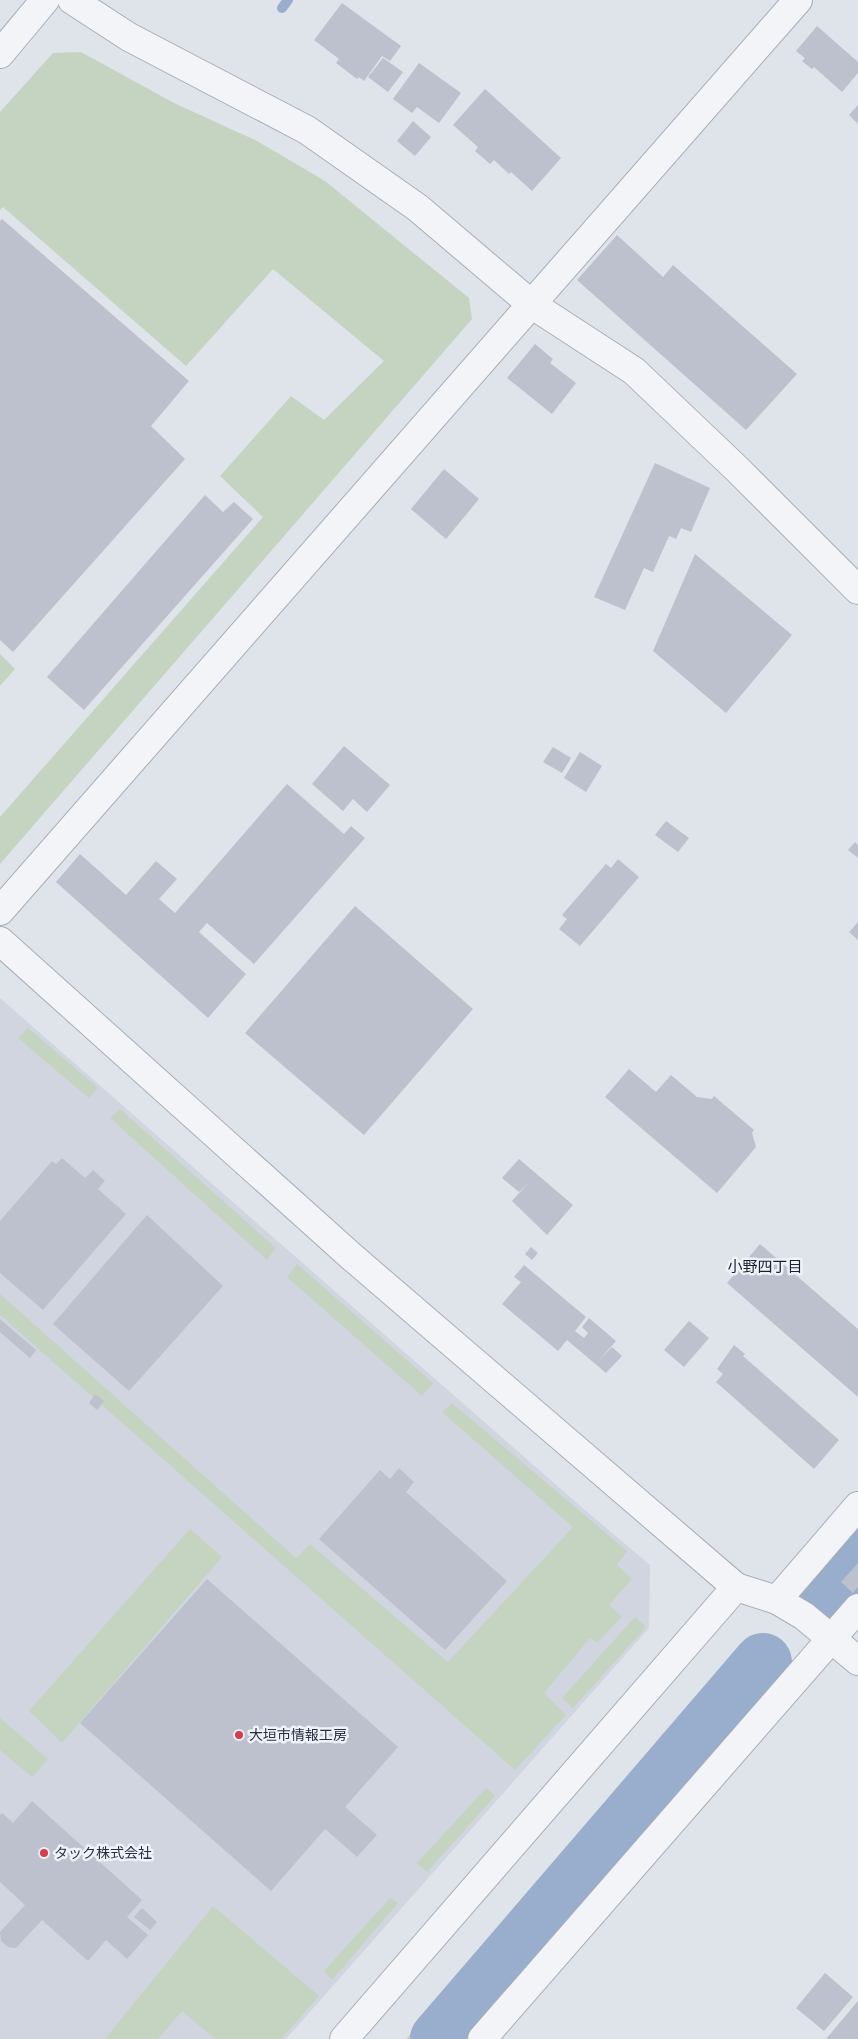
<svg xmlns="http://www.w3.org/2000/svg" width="858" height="2039" viewBox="0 0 858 2039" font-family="Inter,'Noto Sans JP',sans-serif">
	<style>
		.built { fill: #d1d5df }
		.green { fill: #c4d4c0 }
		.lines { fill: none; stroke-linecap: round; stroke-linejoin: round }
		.stream { stroke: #98aecc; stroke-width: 10 }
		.river { stroke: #98aecc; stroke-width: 58 }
		.building { fill: #bcc1cd }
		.minor-casing { stroke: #a8adb8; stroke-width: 30 }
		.minor { stroke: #f2f4f7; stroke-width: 28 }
		.poi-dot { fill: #d73c4a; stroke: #eff2f7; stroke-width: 2 }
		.labels { text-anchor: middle; stroke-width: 5; stroke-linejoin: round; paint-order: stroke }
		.poi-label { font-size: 14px; fill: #272f42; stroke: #eff2f7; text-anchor: start }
		.neighbourhood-label { font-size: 15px; fill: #192033; stroke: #eff2f7 }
	</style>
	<rect width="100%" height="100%" fill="#dfe3ea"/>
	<polygon class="built" points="0,998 579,1505 650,1565 649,1628 286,2039 0,2039"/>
	<g class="green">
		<polygon points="81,52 174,103 257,141 325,181 469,298 472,319 0,864 0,817 263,517 220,476 291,396 324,420 384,361 273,269 186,366 3,207 0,210 0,112 53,53"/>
		<polygon points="0,654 15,669 0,686"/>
		<polygon points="28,1028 98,1088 89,1098 18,1038"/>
		<polygon points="120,1109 276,1248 267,1260 110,1118"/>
		<polygon points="297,1264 433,1383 422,1396 287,1277"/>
		<polygon points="0,1294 296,1558 310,1544 448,1662 573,1527 442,1412 452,1403 627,1551 617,1565 632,1579 609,1605 622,1617 597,1643 590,1638 544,1693 566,1715 515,1770 0,1315"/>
		<polygon points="190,1529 222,1557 62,1743 29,1711"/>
		<polygon points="635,1617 646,1627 573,1708 562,1698"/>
		<polygon points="747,1649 781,1677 466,2039 406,2039"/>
		<polygon points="0,1718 48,1759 32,1777 0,1750"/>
		<polygon points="486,1788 495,1796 427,1872 417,1863"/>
		<polygon points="390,1898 398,1903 332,1980 324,1971"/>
		<polygon points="213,1906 319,1996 281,2039 215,2039 182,2011 158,2039 105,2039"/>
	</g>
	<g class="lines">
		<polyline class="stream" points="282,8 288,0"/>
		<g class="river">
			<polyline points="821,1595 858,1553"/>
			<polyline points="439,2039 763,1662"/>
		</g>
	</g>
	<g class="building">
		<polygon points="342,3 401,46 390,61 382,56 364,81 359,77 357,79 336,63 339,59 314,40"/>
		<polygon points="817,26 858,62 858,73 842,92 814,67 812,69 802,61 805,58 796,51"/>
		<polygon points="383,58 403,72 388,92 368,77"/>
		<polygon points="419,63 461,93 439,123 417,107 412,113 393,99"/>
		<polygon points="485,89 561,158 532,191 511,172 509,174 494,160 490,164 475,151 478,147 453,125"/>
		<polygon points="858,105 858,124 849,115"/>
		<polygon points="413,121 431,137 415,156 397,141"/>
		<polygon points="2,219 189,381 151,426 185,459 13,652 0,640 0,221"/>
		<polygon points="617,235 663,277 673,265 797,374 746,430 577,280"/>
		<polygon points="535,344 553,359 550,363 576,383 552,414 507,378"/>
		<polygon points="655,463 710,488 691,532 681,528 676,539 669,536 653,572 644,568 625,610 594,597"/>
		<polygon points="444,469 479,499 446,539 411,509"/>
		<polygon points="205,495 223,512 234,502 253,519 84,710 47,677"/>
		<polygon points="695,554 792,635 726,713 653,651"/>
		<polygon points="344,746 390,785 367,812 353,799 343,811 312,784"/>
		<polygon points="553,747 571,758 562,773 543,762"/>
		<polygon points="580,752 602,766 586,792 564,778"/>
		<polygon points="287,784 344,834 351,826 365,838 254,964 207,923 199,932 246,974 208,1018 56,882 80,854 126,895 156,861 177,879 159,899 175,913"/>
		<polygon points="666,821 689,838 678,852 655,835"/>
		<polygon points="855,842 858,845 858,858 848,850"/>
		<polygon points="618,859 639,877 580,946 559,929 567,919 562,915 606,864 611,868"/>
		<polygon points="355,906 473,1009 364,1135 245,1033"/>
		<polygon points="858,922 858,940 849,932"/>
		<polygon points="629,1069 656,1092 671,1075 697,1097 712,1099 714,1096 754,1130 752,1133 756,1147 717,1193 605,1097"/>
		<polygon points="62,1158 85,1178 93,1170 105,1181 98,1189 126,1214 43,1310 0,1273 0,1221 52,1161 56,1164"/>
		<polygon points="519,1159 573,1205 547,1235 512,1201 529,1182 519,1192 502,1178"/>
		<polygon points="147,1215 223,1286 129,1391 53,1324"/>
		<polygon points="760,1244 858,1329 858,1397 727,1283"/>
		<polygon points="531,1247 538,1253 532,1260 525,1254"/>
		<polygon points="524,1265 586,1317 575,1331 584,1338 588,1333 582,1327 589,1318 616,1341 599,1360 612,1347 622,1356 606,1373 567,1340 558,1351 502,1304 521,1282 514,1277"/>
		<polygon points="0,1319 36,1350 30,1358 0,1332"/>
		<polygon points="689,1321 709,1338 684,1367 664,1350"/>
		<polygon points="734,1345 745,1354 743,1356 839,1440 814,1469 716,1382 723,1374 717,1369"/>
		<polygon points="95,1394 104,1401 97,1410 89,1403"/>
		<polygon points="399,1468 414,1482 406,1492 507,1581 445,1650 319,1539 380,1470 390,1479"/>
		<polygon points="858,1563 858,1587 853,1593 841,1582"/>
		<polygon points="207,1579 398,1747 345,1807 377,1835 357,1857 325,1829 271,1891 80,1723"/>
		<polygon points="32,1801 142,1900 127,1917 148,1935 127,1959 106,1940 88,1961 42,1920 16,1948 8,1947 1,1941 0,1932 25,1905 0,1882 0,1815 2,1813 13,1823"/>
		<polygon points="142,1908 157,1922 150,1930 134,1917"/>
		<polygon points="825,1973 853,1997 824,2031 796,2008"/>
		<polygon points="858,2001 858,2039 826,2039"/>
	</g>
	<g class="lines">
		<defs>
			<g id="minor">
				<polyline points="72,0 129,37 307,130 418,208 531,304 634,371 737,469 858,590"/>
				<polyline points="0,54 45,0"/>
				<polyline points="0,911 798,0"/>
				<polyline points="0,941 352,1257 736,1587 344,2039"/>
				<polyline points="736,1587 777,1600 804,1616 858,1661"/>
				<polyline points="777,1600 858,1506"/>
				<polyline points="482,2039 858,1608"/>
			</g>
		</defs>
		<use href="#minor" class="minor-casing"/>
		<use href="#minor" class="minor"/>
	</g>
	<g class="poi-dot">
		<circle cx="239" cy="1735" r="5"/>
		<circle cx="44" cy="1853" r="5"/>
	</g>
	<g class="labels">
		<g class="poi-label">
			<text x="249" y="1740">大垣市情報工房</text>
			<text x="54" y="1858">タック株式会社</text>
		</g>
		<g class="neighbourhood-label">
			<text x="765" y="1272">小野四丁目</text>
		</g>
	</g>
</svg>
